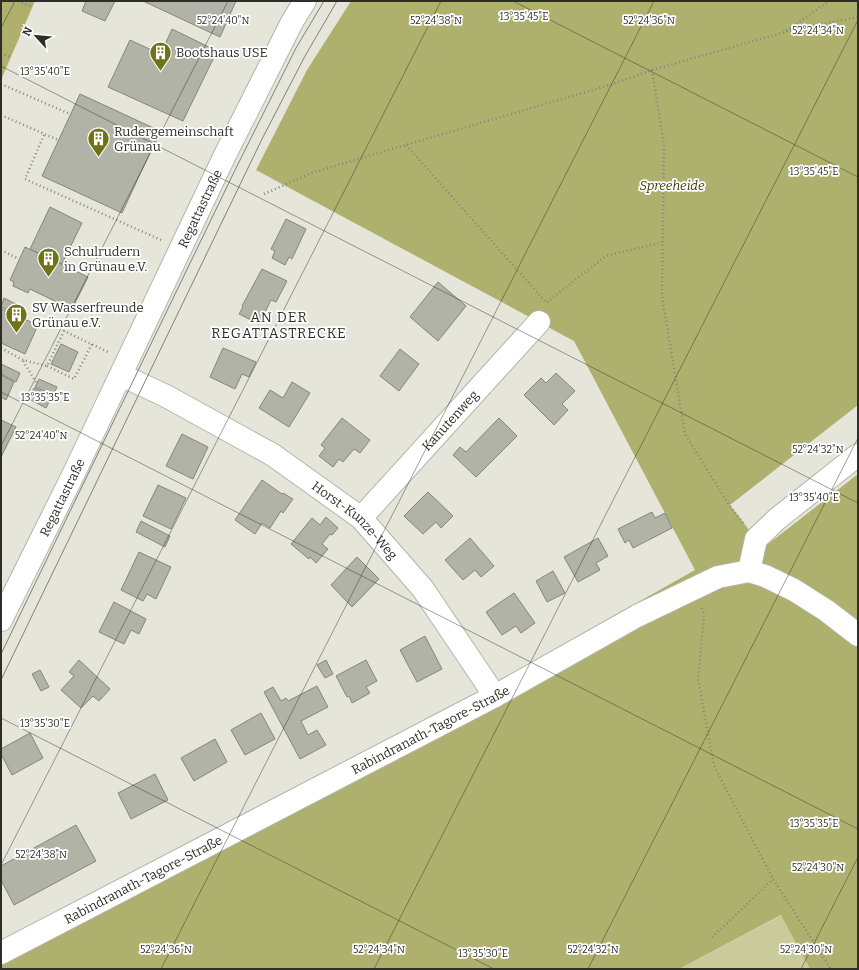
<svg xmlns="http://www.w3.org/2000/svg" width="859" height="970" viewBox="0 0 859 970" font-family="Bitter,serif">
	<style>
		.green { fill: #c9cb9a }
		.forest { fill: #aeb16d }
		.water { fill: #aeb06c }
		.building { fill: #b2b3a7; stroke: #85867a }
		.lines { fill: none; stroke-linecap: round; stroke-linejoin: round }
		.minor-casing { stroke: #b3b4a8; stroke-width: 24 }
		.path { stroke: #84857c; stroke-width: 2.5; stroke-dasharray: 1 3; stroke-linecap: butt }
		.minor { stroke: #fff; stroke-width: 22 }
		.tram { stroke: #7f8078; stroke-width: 1 }
		.ticks { fill: none; stroke: #2d2e29; stroke-width: 1; stroke-opacity: 0.45 }
		.labels { text-anchor: middle; stroke-width: 3.5; stroke-linejoin: round; paint-order: stroke }
		.poi-label { font-size: 13px; fill: #2d2e29; stroke: #fff; text-anchor: start }
		.park-label { font-size: 13px; font-style: italic; fill: #3a3a03; stroke: #fff }
		.street-label { font-size: 13px; fill: #2d2e29; stroke: #fff }
		.neighbourhood-label { font-size: 14px; letter-spacing: 1px; fill: #2d2e29; stroke: #fff }
		.ticks-label { font-size: 10px; text-anchor: middle; fill: #2d2e29; stroke: #fff; stroke-width: 3.5; stroke-linejoin: round; paint-order: stroke }
	</style>
	<rect width="100%" height="100%" fill="#e5e6d9"/>
	<polygon class="green" points="782,915 810,969 679,969"/>
	<polygon class="forest" points="351,1 858,1 858,405 730,505 763,548 858,474 858,969 810,969 781,915 679,969 1,969 1,962 695,570 574,341 256,170 307,70"/>
	<polygon class="water" points="1,1 35,1 1,80"/>
	<g class="building">
		<polygon points="86,1 115,1 105,21 82,11"/>
		<polygon points="143,1 236,1 220,37"/>
		<polygon points="172,29 217,51 183,121 108,87 130,40 169,58 172,50 164,47"/>
		<polygon points="80,94 160,131 122,213 42,176"/>
		<polygon points="50,207 82,223 62,264 30,249"/>
		<polygon points="286,219 306,229 292,259 289,257 285,265 272,258 275,251 271,249"/>
		<polygon points="25,247 88,277 74,305 74,310 72,312 68,312 65,309 65,306 30,289 28,293 13,286 14,282 10,280"/>
		<polygon points="262,269 287,281 276,302 271,300 259,324 239,314 243,307 242,306"/>
		<polygon points="438,282 466,306 438,341 410,317"/>
		<polygon points="4,298 22,307 18,315 1,307"/>
		<polygon points="1,309 38,325 25,354 1,343"/>
		<polygon points="61,344 78,352 69,372 51,364"/>
		<polygon points="223,348 256,362 249,377 242,374 235,389 210,377"/>
		<polygon points="400,349 419,364 399,391 380,376"/>
		<polygon points="1,364 20,373 16,382 1,374"/>
		<polygon points="556,373 575,391 562,404 568,410 554,425 524,395 541,378 546,383"/>
		<polygon points="1,375 14,382 6,400 1,397"/>
		<polygon points="39,379 57,387 53,395 35,387"/>
		<polygon points="292,382 310,393 289,427 259,408 270,390 283,398"/>
		<polygon points="34,388 52,396 46,408 29,399"/>
		<polygon points="342,418 370,440 360,453 354,449 343,462 339,459 333,467 319,456 325,448 321,445"/>
		<polygon points="499,418 517,436 476,477 453,455 460,447 466,452"/>
		<polygon points="1,420 16,427 1,457"/>
		<polygon points="182,434 208,447 193,479 166,466"/>
		<polygon points="262,480 282,494 283,493 293,499 283,513 281,511 270,528 262,523 255,534 235,520"/>
		<polygon points="158,485 186,498 171,529 143,516"/>
		<polygon points="428,492 453,516 441,528 436,522 423,534 404,516"/>
		<polygon points="652,512 655,518 665,513 672,528 633,548 629,540 625,543 618,529"/>
		<polygon points="326,517 338,528 332,535 330,534 322,544 328,549 316,563 310,557 309,559 291,544 312,518 320,525"/>
		<polygon points="141,521 170,536 165,547 136,532"/>
		<polygon points="470,538 494,566 481,577 475,570 463,580 445,560"/>
		<polygon points="598,538 608,556 596,563 600,570 578,582 564,557"/>
		<polygon points="139,552 171,567 156,599 147,594 143,601 121,590"/>
		<polygon points="357,557 379,579 352,607 331,585"/>
		<polygon points="553,571 565,593 547,602 536,581"/>
		<polygon points="514,593 535,623 521,633 516,626 502,635 486,612"/>
		<polygon points="114,602 146,619 139,634 131,630 124,644 99,632"/>
		<polygon points="425,636 442,669 417,682 400,650"/>
		<polygon points="79,660 110,689 99,701 93,696 81,708 61,690 74,676 69,672"/>
		<polygon points="326,660 333,674 325,678 317,665"/>
		<polygon points="366,660 377,681 366,687 370,693 352,703 349,696 347,697 336,676"/>
		<polygon points="40,670 49,687 41,691 32,674"/>
		<polygon points="317,686 328,707 301,721 308,735 317,730 326,745 300,759 264,692 273,687 281,701 286,698 288,701"/>
		<polygon points="261,713 275,739 245,755 231,730"/>
		<polygon points="30,733 43,758 12,775 1,754 1,749"/>
		<polygon points="215,739 227,762 194,781 181,758"/>
		<polygon points="155,774 168,800 131,819 118,793"/>
		<polygon points="76,825 96,861 14,905 1,880 1,866"/>
	</g>
	<g class="lines">
		<defs>
			<g id="minor">
				<path id="s1" d="M 121,375 L 166,396 L 273,455 L 361,518 L 423,589 L 495,696"/>
				<path id="s2" d="M 361,518 L 539,322"/>
				<polyline points="749,571 756,539 777,519 858,455"/>
				<path id="s3" d="M 1,620 L 74,473 L 225,155 L 292,22 L 305,1"/>
				<path id="s4" d="M 1,953 L 495,696 L 637,616 L 718,577 L 749,571 L 765,576 L 794,590 L 827,611 L 858,635"/>
			</g>
		</defs>
		<use href="#minor" class="minor-casing"/>
		<g class="path">
			<polyline points="18,1 32,7"/>
			<polyline points="786,31 858,17"/>
			<polyline points="1,53 10,57"/>
			<polyline points="652,70 664,145 662,296 685,434 729,505 743,523"/>
			<polyline points="1,84 70,114"/>
			<polyline points="1,115 58,140"/>
			<polyline points="44,135 25,179 161,240"/>
			<polyline points="406,145 545,301"/>
			<polyline points="264,194 314,172 613,84 652,70 785,32 829,1"/>
			<polyline points="1,250 19,259"/>
			<polyline points="547,302 606,256 663,242"/>
			<polyline points="1,348 23,360 47,366 64,331 108,352"/>
			<polyline points="23,361 36,382"/>
			<polyline points="47,366 74,379 92,344"/>
			<polyline points="702,608 704,616 698,679 714,766 773,879 831,969"/>
			<polyline points="712,937 721,929 773,879"/>
		</g>
		<use href="#minor" class="minor"/>
		<g class="tram">
			<polyline points="1,654 237,166 296,48 324,1"/>
			<polyline points="1,680 262,139 305,56 337,1"/>
		</g>
	</g>
	<path class="ticks" d="M 513,1 L 858,177M 1,28 L 15,1M 1,66 L 858,503M 1,392 L 858,829M 1,446 L 228,1M 1,718 L 494,969M 1,865 L 441,1M 161,969 L 654,1M 374,969 L 858,20M 588,969 L 858,438M 801,969 L 858,857"/>
	<defs>
		<symbol id="building-pin" viewBox="-11 -11 22 30"><path d="M0 17L-7.5 6A9.5 9.5 0 1 1 7.5 6Z" fill="#717216" stroke="#fff"/><path d="M-4-6H4V6H1V3H-1V6H-4ZM-2.5-4.3h1.7v1.8h-1.7ZM.8-4.3h1.7v1.8H.8ZM-2.5-1h1.7V.8h-1.7ZM.8-1h1.7V.8H.8Z" fill="#fff"/></symbol>
	</defs>
	<g fill-rule="evenodd">
		<use href="#building-pin" x="148" y="40" width="25" height="34"/>
		<use href="#building-pin" x="86" y="126" width="25" height="34"/>
		<use href="#building-pin" x="36" y="246" width="25" height="34"/>
		<use href="#building-pin" x="4" y="302" width="25" height="34"/>
	</g>
	<g class="labels">
		<g class="poi-label">
			<text x="176" y="57">Bootshaus USE</text>
			<text x="114" y="136">Rudergemeinschaft<tspan x="114" dy="15">Grünau</tspan></text>
			<text x="64" y="256">Schulrudern<tspan x="64" dy="15">in Grünau e.V.</tspan></text>
			<text x="32" y="312">SV Wasserfreunde<tspan x="32" dy="15">Grünau e.V.</tspan></text>
		</g>
		<g class="park-label">
			<text x="672" y="190">Spreeheide</text>
		</g>
		<g class="street-label">
			<text dy="5" stroke="none"><textPath href="#s3" startOffset="457">Regattastraße</textPath></text>
			<text dy="5" stroke="none"><textPath href="#s2" startOffset="132">Kanutenweg</textPath></text>
			<text dy="5" stroke="none"><textPath href="#s3" startOffset="137">Regattastraße</textPath></text>
			<text dy="5" stroke="none"><textPath href="#s1" startOffset="277">Horst-Kunze-Weg</textPath></text>
			<text dy="5" stroke="none"><textPath href="#s4" startOffset="484">Rabindranath-Tagore-Straße</textPath></text>
			<text dy="5" stroke="none"><textPath href="#s4" startOffset="160">Rabindranath-Tagore-Straße</textPath></text>
		</g>
		<g class="neighbourhood-label">
			<text x="279" y="322">AN DER<tspan x="279" dy="16">REGATTASTRECKE</tspan></text>
		</g>
	</g>
	<g class="ticks-label">
		<text x="524" y="20">13°35'45"E</text>
		<text x="223" y="24">52°24'40"N</text>
		<text x="436" y="24">52°24'38"N</text>
		<text x="649" y="24">52°24'36"N</text>
		<text x="818" y="34">52°24'34"N</text>
		<text x="45" y="75">13°35'40"E</text>
		<text x="814" y="175">13°35'45"E</text>
		<text x="45" y="401">13°35'35"E</text>
		<text x="41" y="439">52°24'40"N</text>
		<text x="818" y="453">52°24'32"N</text>
		<text x="814" y="501">13°35'40"E</text>
		<text x="45" y="727">13°35'30"E</text>
		<text x="814" y="827">13°35'35"E</text>
		<text x="41" y="858">52°24'38"N</text>
		<text x="818" y="871">52°24'30"N</text>
		<text x="166" y="953">52°24'36"N</text>
		<text x="379" y="953">52°24'34"N</text>
		<text x="593" y="953">52°24'32"N</text>
		<text x="806" y="953">52°24'30"N</text>
		<text x="483" y="957">13°35'30"E</text>
	</g>
	<rect width="859" height="970" fill="none" stroke="#2d2e29" stroke-width="4"/>
	<g transform="translate(36 36) rotate(297)" stroke="#ffffff" stroke-width="3" paint-order="stroke">
	<path d="M0-3L7 15L0 10L-7 15Z" fill="#2d2e29"/>
	<text y="-6" font-size="11" font-weight="bold" text-anchor="middle" fill="#2d2e29">N</text>
	</g>
</svg>
